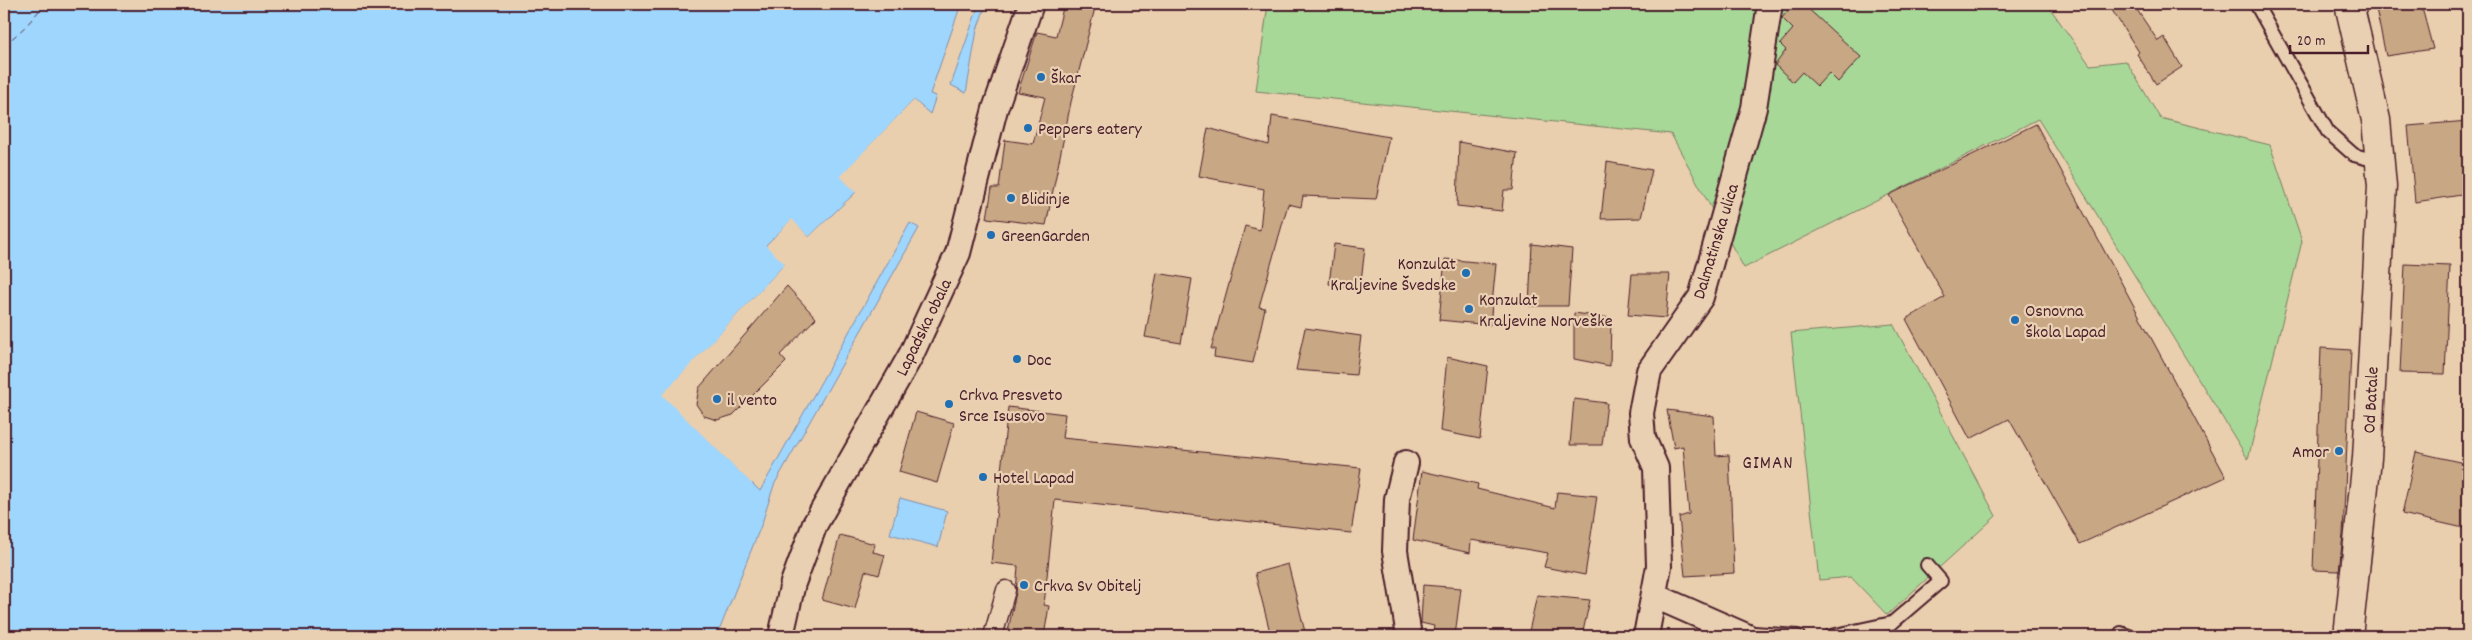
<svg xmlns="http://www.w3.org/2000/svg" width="2472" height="640" viewBox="0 0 2472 640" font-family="Dekko,sans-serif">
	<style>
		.green { fill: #a8d898; stroke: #797c62 }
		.water { fill: #9fd6fe; stroke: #7d8daa }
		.pier { fill: #eacfae }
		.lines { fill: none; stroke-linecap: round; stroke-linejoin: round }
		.ferry { stroke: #573a4b; stroke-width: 1; stroke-dasharray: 6 5; stroke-linecap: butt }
		.building { fill: #c8a785; stroke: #4a1f2b }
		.service-casing { stroke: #4a1f2b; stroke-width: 16 }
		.pedestrian-casing { stroke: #4a1f2b; stroke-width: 21 }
		.minor-casing { stroke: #4a1f2b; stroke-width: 28 }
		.secondary-casing { stroke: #4a1f2b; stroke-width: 31 }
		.service { stroke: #ead0b2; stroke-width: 12 }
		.pedestrian { stroke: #ead0b2; stroke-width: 18 }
		.minor { stroke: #ead0b2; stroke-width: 24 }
		.secondary { stroke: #ead0b2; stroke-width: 28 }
		.poi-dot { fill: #1f6fb2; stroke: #ead0b2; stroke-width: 2 }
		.labels { text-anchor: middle; stroke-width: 4.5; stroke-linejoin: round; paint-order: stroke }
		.poi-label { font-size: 18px; fill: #4a1f2b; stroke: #ead0b2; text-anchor: start }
		.street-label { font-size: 18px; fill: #4a1f2b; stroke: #ead0b2 }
		.neighbourhood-label { font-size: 19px; letter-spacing: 1px; fill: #4a1f2b; stroke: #ead0b2 }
	</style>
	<rect width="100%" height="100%" fill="#eacfae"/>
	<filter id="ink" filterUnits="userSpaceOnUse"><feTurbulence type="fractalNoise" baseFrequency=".02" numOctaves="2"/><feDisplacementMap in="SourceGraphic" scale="10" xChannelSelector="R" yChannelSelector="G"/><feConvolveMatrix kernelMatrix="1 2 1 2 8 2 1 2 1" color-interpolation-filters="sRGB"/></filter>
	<g filter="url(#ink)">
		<g class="green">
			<polygon points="1268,4 2047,4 2090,65 2126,61 2160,118 2270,145 2302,241 2248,459 2038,119 1744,268 1671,134 1256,91"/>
			<polygon points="1893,324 1996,516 1887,615 1851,577 1819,580 1791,333"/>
		</g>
		<g class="water">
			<polygon points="4,4 961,4 930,94 936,96 930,114 914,100 841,176 856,192 809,237 792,220 766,245 786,263 663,395 760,491 910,223 919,228 774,485 762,523 717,636 4,636"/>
			<polygon points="979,4 986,4 977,30 966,93 951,85"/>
			<polygon points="900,498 947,511 938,547 890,534"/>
		</g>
		<polygon class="pier" points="914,100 929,116 914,103 844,176 858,194 811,239 807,239 792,223 770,246 787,262 788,265 666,395 753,481 752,484 662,395 785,264 766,246 792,219 809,237 856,193 840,176"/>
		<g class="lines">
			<polyline class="ferry" points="4,46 26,26 45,4"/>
		</g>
		<g class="building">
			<polygon points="1064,4 1096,4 1071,102 1046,225 987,218 992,188 999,188 1005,140 1033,144 1045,97 1018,92 1037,32 1056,36"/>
			<polygon points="1793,4 1803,4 1861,57 1838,82 1829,73 1817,86 1802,72 1793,82 1775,65 1786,50 1780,44 1793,29 1782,18"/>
			<polygon points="2108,4 2133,4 2158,41 2164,37 2182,67 2156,84 2137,54 2139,52"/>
			<polygon points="2375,4 2421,4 2433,49 2386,56"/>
			<polygon points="1272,116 1389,137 1376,199 1303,196 1301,207 1288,204 1259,307 1265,308 1253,363 1214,357 1215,349 1211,349 1245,226 1260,230 1264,189 1199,176 1208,128 1269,145"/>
			<polygon points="2468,121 2468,194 2415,202 2408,126"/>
			<polygon points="2036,124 2226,477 2080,544 2009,419 1970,439 1906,319 1945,297 1889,195"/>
			<polygon points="1459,142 1517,153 1513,190 1504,190 1502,211 1457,206"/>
			<polygon points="1607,162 1652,170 1641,218 1601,219"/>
			<polygon points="1334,244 1365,248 1360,289 1329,284"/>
			<polygon points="1532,244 1572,249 1568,306 1529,306"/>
			<polygon points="1445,259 1496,264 1490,325 1439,320"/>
			<polygon points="2405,264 2450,266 2445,374 2400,373"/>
			<polygon points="1157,273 1192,279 1181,343 1145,337"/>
			<polygon points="1632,274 1670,274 1666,318 1628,315"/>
			<polygon points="787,286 816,318 780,355 786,362 733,415 717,420 704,416 696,404 699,388"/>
			<polygon points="1574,313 1611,318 1610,366 1574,359"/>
			<polygon points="1305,328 1361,336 1356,375 1296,370"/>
			<polygon points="2321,348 2351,350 2343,535 2339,571 2313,570"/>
			<polygon points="1447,357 1488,366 1480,439 1440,431"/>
			<polygon points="1574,399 1607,403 1602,445 1570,445"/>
			<polygon points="1008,407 1065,414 1062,438 1361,468 1351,533 1055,500 1044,605 1049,606 1044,636 1007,636 1016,592 1018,566 991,563"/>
			<polygon points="1667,410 1714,416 1716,456 1729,455 1734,573 1685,576 1679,517 1689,514 1683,446 1674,448"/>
			<polygon points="916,412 954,423 937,483 899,472"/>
			<polygon points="2416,452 2468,464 2468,529 2402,514"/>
			<polygon points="1422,471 1478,484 1477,489 1555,508 1557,492 1597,496 1585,575 1544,567 1548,553 1471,540 1470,553 1413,540"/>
			<polygon points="840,535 875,544 873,552 885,555 879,575 865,571 855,609 822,600"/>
			<polygon points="1288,564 1306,636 1271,636 1255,573"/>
			<polygon points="1423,585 1461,588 1455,636 1432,636 1434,626 1421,623"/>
			<polygon points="1537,595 1590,600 1582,636 1528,636"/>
		</g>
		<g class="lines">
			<defs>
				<g id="service">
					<polyline points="2256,4 2328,132 2354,155 2381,162"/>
					<polyline points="1740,632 1798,636"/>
					<polyline points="2121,633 2129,636"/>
					<polyline points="1831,636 1892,623 1941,581 1927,565"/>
				</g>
				<polyline id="pedestrian" points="993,636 1006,590"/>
				<g id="minor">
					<polyline points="1406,463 1397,499 1395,551 1409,636"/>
					<polyline points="1655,596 1746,636"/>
					<polyline points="781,636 793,583 815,524 911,355 958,253 995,109 1031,4"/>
					<polyline points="1646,636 1659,566 1656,468 1643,438 1641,413 1649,371 1701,297 1754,108 1769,10"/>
				</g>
				<polyline id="secondary" points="2348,636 2367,458 2382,186 2376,120 2349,4"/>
			</defs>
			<use href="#service" class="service-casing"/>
			<use href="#pedestrian" class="pedestrian-casing"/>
			<use href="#minor" class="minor-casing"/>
			<use href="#secondary" class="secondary-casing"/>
			<use href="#service" class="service"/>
			<use href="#pedestrian" class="pedestrian"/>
			<use href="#minor" class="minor"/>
			<use href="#secondary" class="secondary"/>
		</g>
	</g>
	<g class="poi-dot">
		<circle cx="1041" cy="77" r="5"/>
		<circle cx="1028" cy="128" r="5"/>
		<circle cx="1011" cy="198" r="5"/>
		<circle cx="991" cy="235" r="5"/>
		<circle cx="1466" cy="273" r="5"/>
		<circle cx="1469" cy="309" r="5"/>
		<circle cx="2015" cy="320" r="5"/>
		<circle cx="1017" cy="359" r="5"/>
		<circle cx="717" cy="399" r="5"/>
		<circle cx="949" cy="404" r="5"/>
		<circle cx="2339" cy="451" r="5"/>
		<circle cx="983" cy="477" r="5"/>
		<circle cx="1024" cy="585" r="5"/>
	</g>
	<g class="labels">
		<g class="poi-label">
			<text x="1051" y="83">Škar</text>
			<text x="1038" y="134">Peppers eatery</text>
			<text x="1021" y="204">Blidinje</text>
			<text x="1001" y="241">GreenGarden</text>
			<text x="1456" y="269" text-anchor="end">Konzulat<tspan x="1456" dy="21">Kraljevine Švedske</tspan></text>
			<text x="1479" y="305">Konzulat<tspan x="1479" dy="21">Kraljevine Norveške</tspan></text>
			<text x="2025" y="316">Osnovna<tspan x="2025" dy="21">škola Lapad</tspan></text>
			<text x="1027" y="365">Doc</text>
			<text x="959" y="400">Crkva Presveto<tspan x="959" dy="21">Srce Isusovo</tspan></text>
			<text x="727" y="405">il vento</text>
			<text x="2329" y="457" text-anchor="end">Amor</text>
			<text x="993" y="483">Hotel Lapad</text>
			<text x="1034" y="591">Crkva Sv Obitelj</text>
		</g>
		<g class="street-label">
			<text transform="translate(1715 241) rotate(-73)" y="6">Dalmatinska ulica</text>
			<text transform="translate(923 327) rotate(-64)" y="6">Lapadska obala</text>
			<text transform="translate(2370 400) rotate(-87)" y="6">Od Batale</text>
		</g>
		<g class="neighbourhood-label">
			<text x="1768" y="468">GIMAN</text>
		</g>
	</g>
	<rect width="2472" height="640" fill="none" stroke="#ead0b2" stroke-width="20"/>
	<rect x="10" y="10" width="2452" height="620" fill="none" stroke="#4a1f2b" stroke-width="2" filter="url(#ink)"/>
	<path d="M2290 45v8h78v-8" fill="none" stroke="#4a1f2b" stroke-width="2.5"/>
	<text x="2297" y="45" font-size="15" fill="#4a1f2b" stroke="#ead0b2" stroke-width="4" paint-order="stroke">20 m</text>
</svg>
